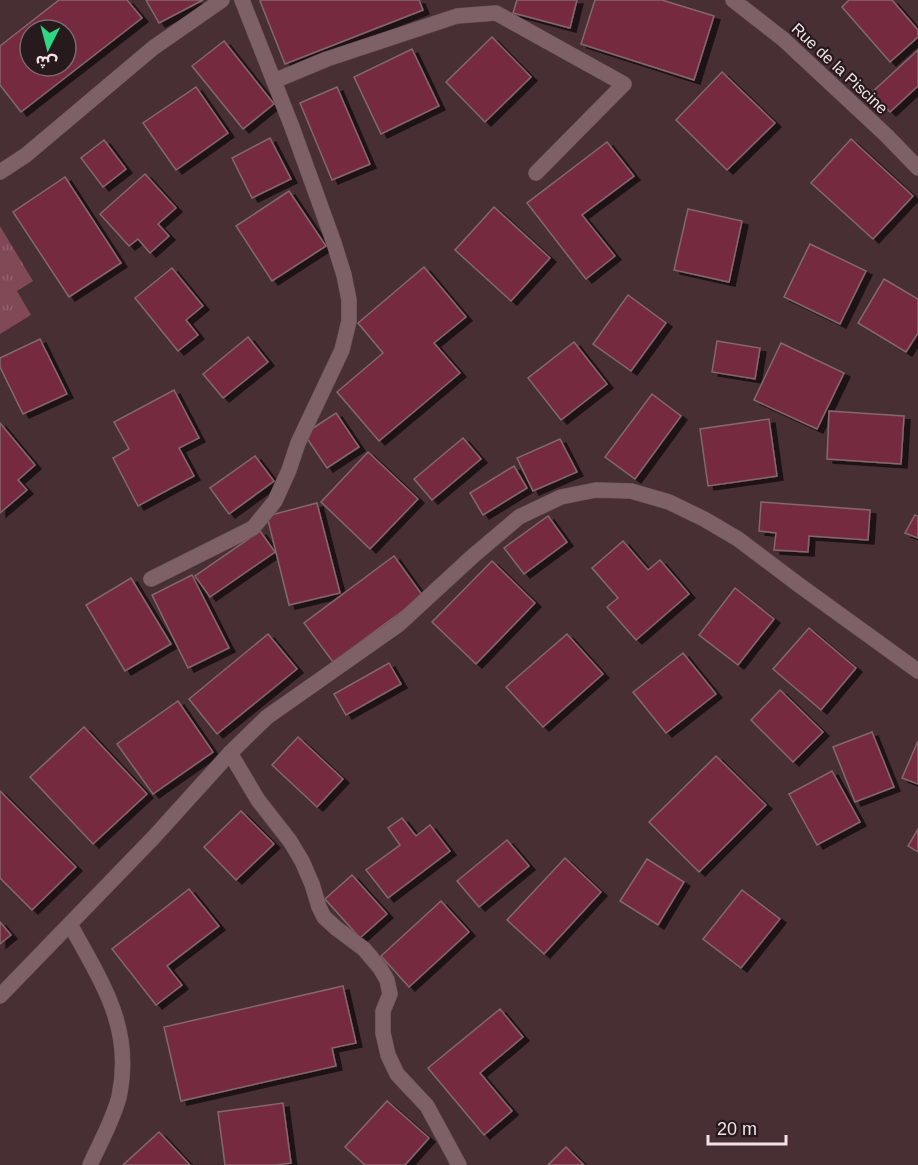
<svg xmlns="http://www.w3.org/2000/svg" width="918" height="1165" viewBox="0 0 918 1165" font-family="Arial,'Noto Sans Arabic',sans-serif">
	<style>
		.grass { fill: url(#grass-tufts) }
		.building { fill: #762c41; stroke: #83676c; stroke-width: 1.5; fill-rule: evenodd; filter: url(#shadow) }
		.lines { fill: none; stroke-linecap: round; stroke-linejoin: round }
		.minor-casing { stroke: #644f54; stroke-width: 16 }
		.minor { stroke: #7d6167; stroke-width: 15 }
		.labels { text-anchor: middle; stroke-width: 4.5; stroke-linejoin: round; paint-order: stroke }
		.street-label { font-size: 16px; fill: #f2e2e5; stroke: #261a1d }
	</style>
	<defs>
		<pattern id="grass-tufts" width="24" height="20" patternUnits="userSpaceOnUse" patternTransform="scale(1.5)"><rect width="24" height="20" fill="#814856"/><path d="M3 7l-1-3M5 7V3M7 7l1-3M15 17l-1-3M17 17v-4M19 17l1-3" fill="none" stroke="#93626e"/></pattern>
		<filter id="shadow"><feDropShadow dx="6" dy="4" stdDeviation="0" flood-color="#0009"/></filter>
	</defs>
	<rect width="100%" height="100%" fill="#482f34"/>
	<polygon class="grass" points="0,226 33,281 17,291 31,315 0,334"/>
	<g class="building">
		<path d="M 59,0 L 127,0 L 142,18 L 21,112 L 0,85 L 0,46 ZM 30,30 L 66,30 L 66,66 L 30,66 Z"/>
		<polygon points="146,0 203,0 159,23"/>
		<polygon points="261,0 419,0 423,10 285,64 260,1"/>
		<polygon points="517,0 577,0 570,28 513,13"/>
		<polygon points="595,0 662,0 714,16 694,80 581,44"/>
		<polygon points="849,0 892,0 918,30 918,37 890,62 842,7"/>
		<polygon points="492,37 531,77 485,122 446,82"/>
		<polygon points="224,41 274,104 243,129 192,66"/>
		<polygon points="412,49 439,106 381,134 354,77"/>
		<polygon points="918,50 918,86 890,112 871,93"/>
		<polygon points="722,72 775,123 727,170 676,120"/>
		<polygon points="196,87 228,133 176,170 143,123"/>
		<polygon points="337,87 370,164 332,180 300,103"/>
		<polygon points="270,138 291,179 252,198 232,158"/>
		<polygon points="851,139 913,196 873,239 811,183"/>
		<polygon points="104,140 126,169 103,187 81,158"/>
		<polygon points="607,142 634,176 582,215 615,256 586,279 527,203"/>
		<polygon points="145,174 176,208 158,224 169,236 150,253 138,239 129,246 100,214"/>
		<polygon points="65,177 121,263 69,297 13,212"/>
		<polygon points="289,191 326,246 272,281 236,226"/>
		<polygon points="494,207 550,258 511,301 455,250"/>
		<polygon points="688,209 742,221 729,282 674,270"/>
		<polygon points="810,244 866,271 840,324 784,297"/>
		<polygon points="424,267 466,317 434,343 460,373 379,441 337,392 383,353 358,323"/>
		<polygon points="172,268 203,306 186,320 198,335 178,351 135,298"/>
		<polygon points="884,279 918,299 918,333 906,352 858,323"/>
		<polygon points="628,295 666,323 631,371 593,344"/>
		<polygon points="248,337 268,362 223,398 203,374"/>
		<polygon points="40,339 67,394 23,414 0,367 0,358"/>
		<polygon points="717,341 760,348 755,379 712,372"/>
		<polygon points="574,342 607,384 561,420 528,378"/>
		<polygon points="781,343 844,373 817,429 754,400"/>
		<polygon points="174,390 199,438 179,448 194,476 138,506 113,458 129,449 114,422"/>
		<polygon points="652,394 681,416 635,479 605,457"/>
		<polygon points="829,411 904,416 901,464 827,459"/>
		<polygon points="336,413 359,447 327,468 304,434"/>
		<polygon points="769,419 777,476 708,486 700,429"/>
		<polygon points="0,423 35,465 18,480 27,490 0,513"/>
		<polygon points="463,438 481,459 432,500 414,479"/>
		<polygon points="560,439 577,472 533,491 517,458"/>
		<polygon points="368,452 418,499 370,549 321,502"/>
		<polygon points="255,456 274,481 229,514 210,488"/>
		<polygon points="514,466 527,488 483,515 470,493"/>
		<polygon points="761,502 870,510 868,540 809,536 808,552 774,550 776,533 759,531"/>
		<polygon points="317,503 340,593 289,605 267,516"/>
		<polygon points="915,515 918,516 918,538 905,533"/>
		<polygon points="548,516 567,542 524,574 504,548"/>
		<polygon points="260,531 275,552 210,597 195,576"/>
		<polygon points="623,541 648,570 660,560 689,594 636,640 607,607 618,598 592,568"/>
		<polygon points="394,556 423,596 333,662 304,623"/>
		<polygon points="492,561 535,603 476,664 432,622"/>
		<polygon points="192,575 229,648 188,668 152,595"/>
		<polygon points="131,578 171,644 125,671 86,605"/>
		<polygon points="735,588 774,619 738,665 699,635"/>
		<polygon points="809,628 856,668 821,710 773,669"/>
		<polygon points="268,634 297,669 217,734 189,699"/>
		<polygon points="567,634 603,674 543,727 506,687"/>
		<polygon points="683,653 716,694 666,733 633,692"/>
		<polygon points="389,663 401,684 346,715 334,694"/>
		<polygon points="780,690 823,732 793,762 751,720"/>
		<polygon points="178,701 213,752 153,794 117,744"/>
		<polygon points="84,727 147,794 93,844 30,777"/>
		<polygon points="872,732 894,787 855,802 833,747"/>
		<polygon points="298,737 343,779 317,807 272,765"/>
		<polygon points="918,741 918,784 902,778"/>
		<polygon points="716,756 766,805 699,872 649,822"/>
		<polygon points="832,771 860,822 817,845 789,794"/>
		<polygon points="0,791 76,867 32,910 0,878"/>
		<polygon points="241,811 274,844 236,880 204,847"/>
		<polygon points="402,818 416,836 430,825 450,851 388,898 366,870 400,845 388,828"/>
		<polygon points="918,829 918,852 908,846"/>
		<polygon points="507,840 529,866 479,907 457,881"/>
		<polygon points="565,858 601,892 544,954 507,920"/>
		<polygon points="647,859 684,882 658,925 620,901"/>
		<polygon points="352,875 387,914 360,938 325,899"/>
		<polygon points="189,889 219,926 167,966 182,985 156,1005 112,949"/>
		<polygon points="742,890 780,919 741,968 703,939"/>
		<polygon points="441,901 469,932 409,987 381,956"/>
		<polygon points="0,922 11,935 0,944"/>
		<polygon points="343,986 356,1043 332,1048 336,1066 181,1101 164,1027"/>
		<polygon points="500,1009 523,1037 480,1073 512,1111 484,1135 428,1068"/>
		<polygon points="387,1101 429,1138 405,1165 365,1165 345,1147"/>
		<polygon points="283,1103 291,1163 276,1165 225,1165 218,1112"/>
		<polygon points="159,1132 190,1165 123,1165"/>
		<polygon points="566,1147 584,1165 548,1165"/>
	</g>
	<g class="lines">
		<defs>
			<g id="minor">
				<polyline points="733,0 783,39 886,135 918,168"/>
				<polyline points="274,81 327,59 457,16 496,13 624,84 536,173"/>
				<polyline points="0,172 26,155 153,48 222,0"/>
				<polyline points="151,579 253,528 275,501 289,470 298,443 342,350 349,321 349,300 344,275 334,243 292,127 242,0"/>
				<polyline points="230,753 258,800 290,841 302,861 312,884 319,907 324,917 336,928 364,949 380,968 387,980 390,994 383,1011 383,1033 388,1055 397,1074 427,1106 459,1165"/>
				<path d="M 70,924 C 101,982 134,1027 119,1097 C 113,1120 100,1143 90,1165"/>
				<polyline points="0,996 154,837 230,753 267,717 398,625 473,556 519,517 561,497 596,490 631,491 669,502 704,519 738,539 799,585 918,671"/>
			</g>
		</defs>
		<use href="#minor" class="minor-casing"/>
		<use href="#minor" class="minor"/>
	</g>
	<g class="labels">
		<g class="street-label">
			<text transform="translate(840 68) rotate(43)" y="6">Rue de la Piscine</text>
		</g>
	</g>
	<g transform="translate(48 48) rotate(186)"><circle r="28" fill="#261a1d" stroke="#786a6d" stroke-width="1.5"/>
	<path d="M0-4.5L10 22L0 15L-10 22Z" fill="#2ed883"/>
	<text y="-9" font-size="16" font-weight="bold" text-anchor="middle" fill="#f2e2e5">ش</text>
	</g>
	<path d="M708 1135v9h78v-9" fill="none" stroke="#f2e2e5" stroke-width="3"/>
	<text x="717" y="1135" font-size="18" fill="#f2e2e5" stroke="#261a1d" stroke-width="4.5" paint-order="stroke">20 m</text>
</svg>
